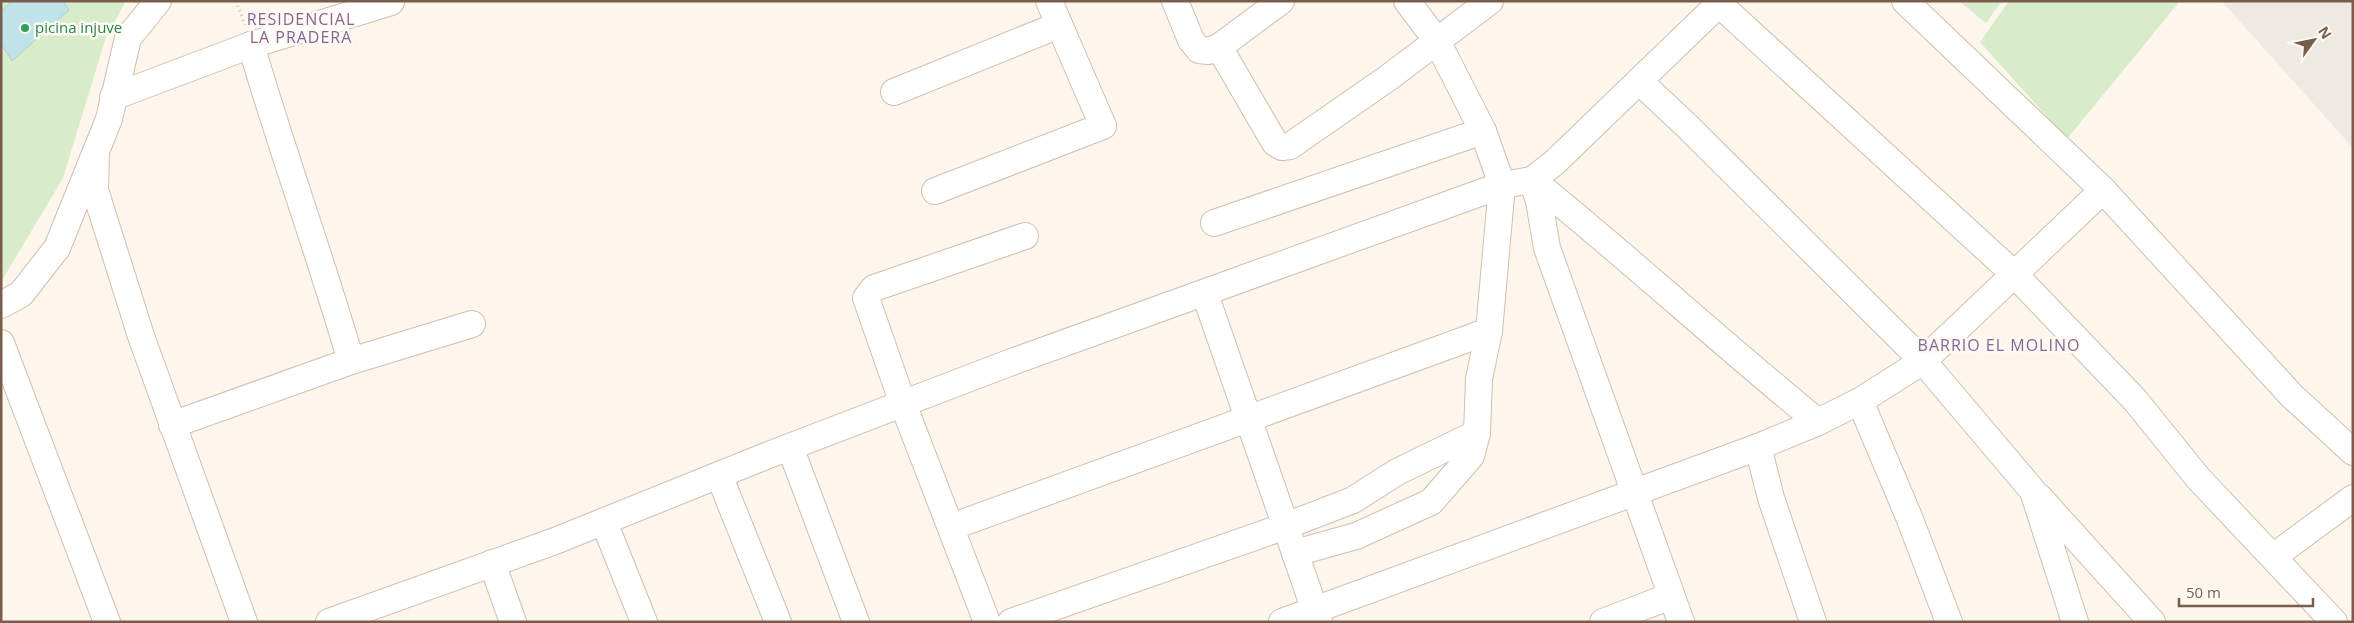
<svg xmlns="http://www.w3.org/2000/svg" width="2354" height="623" viewBox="0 0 2354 623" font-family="'Open Sans',sans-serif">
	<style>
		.industrial { fill: #efe9e4 }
		.green { fill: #d8ecc9 }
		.water { fill: #bfe3e8; stroke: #a5d3da }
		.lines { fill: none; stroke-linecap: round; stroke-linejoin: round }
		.minor-casing { stroke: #d1beb0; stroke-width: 28 }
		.path { stroke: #d9b8a5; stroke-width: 3; stroke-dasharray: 1 4; stroke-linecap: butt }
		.minor { stroke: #fff; stroke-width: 26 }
		.leisure-dot { fill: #2e9e5b; stroke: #fffaf3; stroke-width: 2 }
		.labels { text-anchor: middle; stroke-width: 5; stroke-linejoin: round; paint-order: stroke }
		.leisure-label { font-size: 15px; fill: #27864d; stroke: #fffaf3; text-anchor: start }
		.neighbourhood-label { font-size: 16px; letter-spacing: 1px; fill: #846695; stroke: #fffaf3 }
	</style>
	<rect width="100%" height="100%" fill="#fdf6ec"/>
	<polygon class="industrial" points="2221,1 2353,1 2353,148 2226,6"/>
	<g class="green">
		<polygon points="1,1 126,1 106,37 63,178 1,282"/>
		<polygon points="1959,1 2002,1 1986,23"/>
		<polygon points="2009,1 2180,1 2067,139 1980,42"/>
	</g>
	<polygon class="water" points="12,1 63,1 69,10 12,61 1,44 1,11"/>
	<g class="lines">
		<defs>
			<g id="minor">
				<polyline points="1175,1 1191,40 1199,50 1208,51 1219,47 1281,1"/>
				<polyline points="1905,1 2103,190 2291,395 2353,452"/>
				<polyline points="1719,4 2014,274 2135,400 2198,478 2334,622"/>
				<path d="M 251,45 C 282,151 320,255 351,361"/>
				<polyline points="1219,47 1275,143 1282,147 1290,146 1388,78 1490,1"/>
				<polyline points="1639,81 1687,126 1923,361 2033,491 2075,622"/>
				<polyline points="894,92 1059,25"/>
				<polyline points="113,97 251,45 391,2"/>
				<polyline points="96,152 95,190 141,336 244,622"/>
				<polyline points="1532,180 1539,201 1547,248 1681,622"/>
				<path d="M 1532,180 C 1629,258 1721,343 1818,422"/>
				<polyline points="935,191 1103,126 1049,1"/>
				<polyline points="1214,223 1483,131"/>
				<polyline points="1205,294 1319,622"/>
				<polyline points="1,305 21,294 57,248 109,119 128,38 158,1"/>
				<polyline points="1,343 107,622"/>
				<polyline points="1860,401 1909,517 1949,622"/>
				<polyline points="172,425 351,361 472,324"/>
				<polyline points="790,447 856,622"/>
				<polyline points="1758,447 1771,498 1813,622"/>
				<polyline points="719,475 778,622"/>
				<polyline points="2039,497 2152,622"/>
				<polyline points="604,522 644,622"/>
				<polyline points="951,527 1489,331"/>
				<polyline points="1295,553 1356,536 1431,502 1471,456 1477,433 1479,379 1489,331 1502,185 1483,131 1437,41 1407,1"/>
				<polyline points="2273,557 2353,498"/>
				<polyline points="492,563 513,622"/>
				<polyline points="329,622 555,541 766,456 1009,363 1502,185 1532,180 1554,163 1722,1"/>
				<polyline points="987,622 903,404 866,298 874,288 1025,236"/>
				<polyline points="1011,622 1286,526 1353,500 1397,472 1477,433"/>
				<polyline points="1282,622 1758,447 1818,422 1860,401 1923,361 2103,190"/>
				<polyline points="1603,622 1671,596"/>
			</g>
		</defs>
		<use href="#minor" class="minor-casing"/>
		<polyline class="path" points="236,1 245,25"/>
		<use href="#minor" class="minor"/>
	</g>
	<circle class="leisure-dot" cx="25" cy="28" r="5"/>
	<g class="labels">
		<g class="leisure-label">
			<text x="35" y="33">picina injuve</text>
		</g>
		<g class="neighbourhood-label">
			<text x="301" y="25">RESIDENCIAL<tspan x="301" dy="18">LA PRADERA</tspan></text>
			<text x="1999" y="351">BARRIO EL MOLINO</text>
		</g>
	</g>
	<rect width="2354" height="623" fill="none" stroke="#7a5c4d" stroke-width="5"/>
	<g transform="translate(2314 40) rotate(57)" stroke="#fffaf3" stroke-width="4" paint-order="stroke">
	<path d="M0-4L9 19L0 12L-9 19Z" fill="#7a5c4d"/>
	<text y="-8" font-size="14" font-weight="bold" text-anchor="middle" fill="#7a5c4d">N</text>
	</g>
	<path d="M2179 598v8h134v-8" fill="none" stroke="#7a5c4d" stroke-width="2.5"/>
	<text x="2186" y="598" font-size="15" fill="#7a5c4d" stroke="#fffaf3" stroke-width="4" paint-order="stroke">50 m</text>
</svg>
